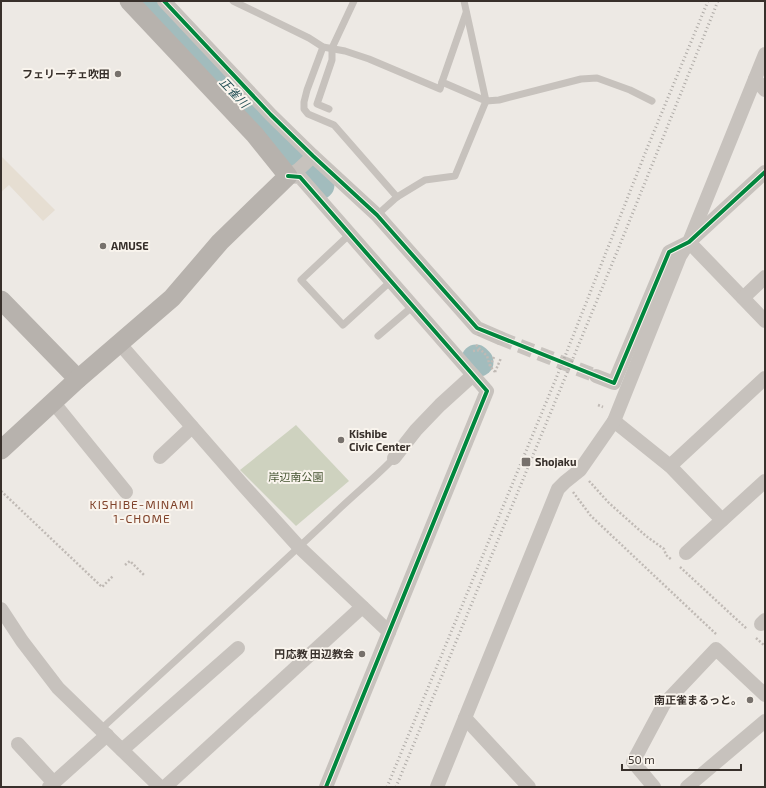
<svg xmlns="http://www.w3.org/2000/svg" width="766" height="788" viewBox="0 0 766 788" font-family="'Exo 2','Noto Sans JP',sans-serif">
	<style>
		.green { fill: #ced2bf }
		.plaza { fill: #e6ded2 }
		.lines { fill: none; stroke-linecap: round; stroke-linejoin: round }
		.river { stroke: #a2bcbd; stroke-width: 29 }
		.street-tunnel { stroke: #c9c4bf; stroke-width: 14; stroke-dasharray: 14 7; stroke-linecap: butt }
		.path { stroke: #c0bab5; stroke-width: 2.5; stroke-dasharray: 2 2; stroke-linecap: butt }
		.lane { stroke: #c7c2bd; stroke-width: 7 }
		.street { stroke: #c7c2bd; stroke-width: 14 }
		.secondary { stroke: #b7b2ad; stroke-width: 19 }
		.rail { stroke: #afaba7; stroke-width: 3; stroke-dasharray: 1 3; stroke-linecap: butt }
		.path-bridge { stroke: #c0bab5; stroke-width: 2.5; stroke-dasharray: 2 2; stroke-linecap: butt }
		.cycleway-casing { stroke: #f9f4ed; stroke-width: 6 }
		.cycleway { stroke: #00873e; stroke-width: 4 }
		.poi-dot { fill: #77716c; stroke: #f9f4ed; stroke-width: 1.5 }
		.labels { text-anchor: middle; stroke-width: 4; stroke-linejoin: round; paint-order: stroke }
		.poi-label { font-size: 11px; font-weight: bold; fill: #38302b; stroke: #f9f4ed; text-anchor: end }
		.park-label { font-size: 11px; fill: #455431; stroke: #f9f4ed }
		.water-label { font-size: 12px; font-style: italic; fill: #245056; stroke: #f9f4ed }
		.neighbourhood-label { font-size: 12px; letter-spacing: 1px; fill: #80432b; stroke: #f9f4ed }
	</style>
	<rect width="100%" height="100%" fill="#ede9e4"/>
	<polygon class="green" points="296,425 349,481 296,526 240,470"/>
	<polygon class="plaza" points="1,156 55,210 43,221 9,185 1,192"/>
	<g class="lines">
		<g class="river">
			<polyline points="148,1 320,185"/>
			<polyline points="476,359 479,362"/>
		</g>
		<polyline class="street-tunnel" points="500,338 596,376"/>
		<g class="path">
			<polyline points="476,345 487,356 490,366 495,372"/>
			<polyline points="473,351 481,350"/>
			<polyline points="490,366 494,357"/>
			<polyline points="495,372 501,358"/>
			<polyline points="598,405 603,407"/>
			<polyline points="589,481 609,503 646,536 664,549 666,555 672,560"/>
			<polyline points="1,491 102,587 113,576"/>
			<polyline points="573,492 591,516 716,634"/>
			<polyline points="125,565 130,561 145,576"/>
			<polyline points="680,567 747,629"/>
			<polyline points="756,638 765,646"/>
		</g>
		<g class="lane">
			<polyline points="233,1 309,38 323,47 345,51 369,59 440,89 442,82"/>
			<polyline points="464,1 486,101 499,100 581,79 597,78 630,90 652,101"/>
			<polyline points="323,47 307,90 304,102 304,109 308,114 334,125 397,197"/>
			<polyline points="329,109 317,104 332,60 332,48 354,1"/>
			<polyline points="377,215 397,197 425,180 455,176 486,101 442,82 466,13"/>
			<polyline points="350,234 301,280 343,325 391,281"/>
			<polyline points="378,336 413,306"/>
			<path d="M 100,730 C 178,658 257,587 334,514 C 353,495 375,478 394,458"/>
		</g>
		<g class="street">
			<polyline points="164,1 271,115 313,156 377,215 477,328 500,338"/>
			<polyline points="755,79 765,90"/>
			<polyline points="288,176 300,177 487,391 326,787"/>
			<polyline points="288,176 298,170 313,156"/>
			<polyline points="689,242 765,321"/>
			<polyline points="743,298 765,277"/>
			<polyline points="119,343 242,484 299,547 389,632"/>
			<polyline points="596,376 614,383 669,252 689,242 765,172"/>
			<polyline points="53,402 126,492"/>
			<polyline points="614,421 670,466 722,520"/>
			<polyline points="160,457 192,427"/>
			<polyline points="394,458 416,430 440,405 473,375"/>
			<polyline points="670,466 765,378"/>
			<polyline points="686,553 765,481"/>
			<polyline points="1,609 22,641 58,688 160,787"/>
			<polyline points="761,624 765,620"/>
			<polyline points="465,718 529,787"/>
			<polyline points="18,744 54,783"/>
			<polyline points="122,750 238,648"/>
			<polyline points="49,787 107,735"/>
			<polyline points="165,787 362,607"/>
			<polyline points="437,787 558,489 565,482 580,470 614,421 680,256 689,242 765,54"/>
			<polyline points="654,787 633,762 664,704 716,649 765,695"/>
			<polyline points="687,787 765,721"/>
		</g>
		<g class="secondary">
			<polyline points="1,300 78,379"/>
			<polyline points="1,450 78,379 172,298 220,242 288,176 255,135 129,1"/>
		</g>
		<g class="rail">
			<polyline points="387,787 562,364 648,146 708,1"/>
			<polyline points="396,787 619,247 718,1"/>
		</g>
		<polyline class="path-bridge" points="478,323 479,336"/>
		<defs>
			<g id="cycleway">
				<polyline points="164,1 271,115 313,156 377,215 477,328 614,383 669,252 689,242 765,172"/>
				<polyline points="288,176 300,177 487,391 326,787"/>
			</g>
		</defs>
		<use href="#cycleway" class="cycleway-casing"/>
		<use href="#cycleway" class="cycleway"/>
	</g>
	<g class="poi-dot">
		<circle cx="118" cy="74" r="4"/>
		<circle cx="103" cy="246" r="4"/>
		<circle cx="341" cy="440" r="4"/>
		<rect x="521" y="457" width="10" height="10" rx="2"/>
		<circle cx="362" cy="654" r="4"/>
		<circle cx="750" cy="700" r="4"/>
	</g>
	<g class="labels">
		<g class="poi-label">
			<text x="110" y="78">フェリーチェ吹田</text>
			<text x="111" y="250" text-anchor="start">AMUSE</text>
			<text x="349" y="438" text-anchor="start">Kishibe<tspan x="349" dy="13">Civic Center</tspan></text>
			<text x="535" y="466" text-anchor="start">Shojaku</text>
			<text x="354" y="658">円応教 田辺教会</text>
			<text x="742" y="704">南正雀まるっと。</text>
		</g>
		<g class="park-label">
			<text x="296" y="481">岸辺南公園</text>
		</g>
		<g class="water-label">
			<text transform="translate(234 93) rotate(47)" y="4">正雀川</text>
		</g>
		<g class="neighbourhood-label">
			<text x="142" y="509">KISHIBE-MINAMI<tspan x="142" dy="14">1-CHOME</tspan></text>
		</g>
	</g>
	<rect width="766" height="788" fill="none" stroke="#38302b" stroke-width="4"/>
	<path d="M622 764v6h119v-6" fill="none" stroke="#38302b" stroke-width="2"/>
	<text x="628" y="764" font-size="12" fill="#38302b" stroke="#f9f4ed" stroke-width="3" paint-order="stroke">50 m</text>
</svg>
